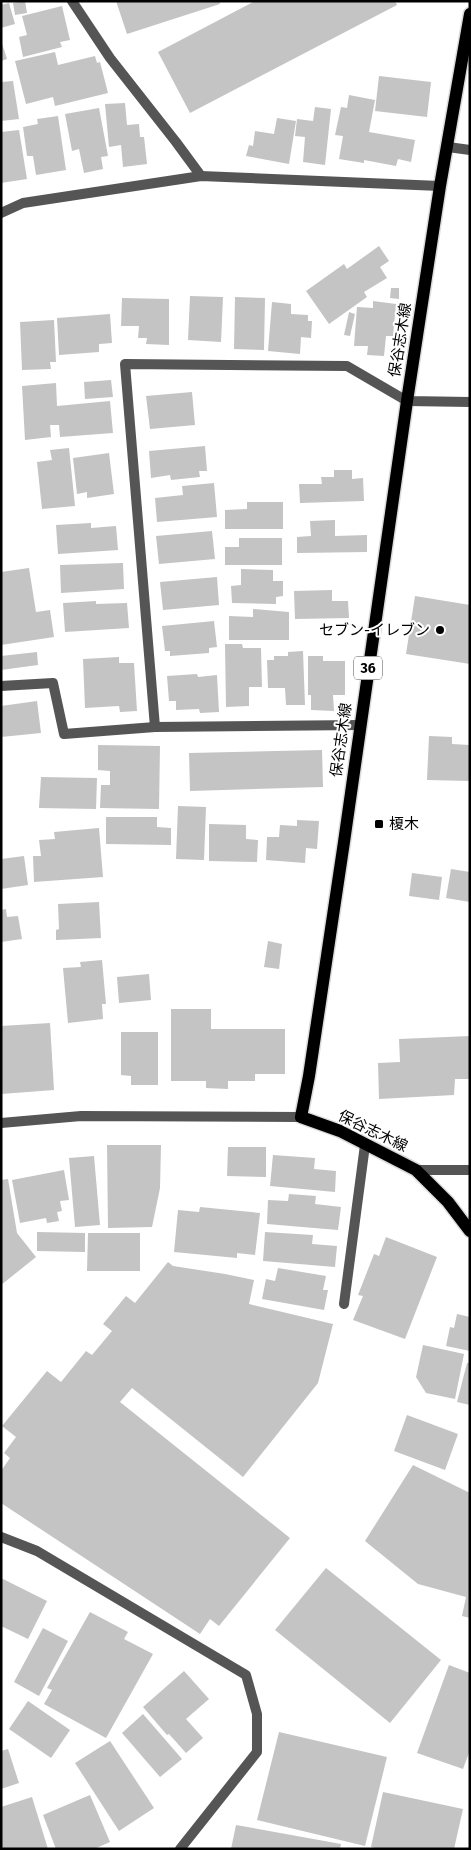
<svg xmlns="http://www.w3.org/2000/svg" width="471" height="1850" viewBox="0 0 471 1850" font-family="'Fira Sans','Noto Sans JP',sans-serif">
	<style>
		.building { fill: #c4c4c4 }
		.lines { fill: none; stroke-linecap: round; stroke-linejoin: round }
		.primary-casing { stroke: #dbdbdb; stroke-width: 15 }
		.service { stroke: #555; stroke-width: 10 }
		.minor { stroke: #555; stroke-width: 10 }
		.tertiary { stroke: #555; stroke-width: 10 }
		.primary { stroke: #000; stroke-width: 12 }
		.poi-dot { fill: #000; stroke: #fff; stroke-width: 2 }
		.labels { text-anchor: middle; stroke-width: 4; stroke-linejoin: round; paint-order: stroke }
		.shield { fill: #fff; stroke: #4c4c4c; stroke-width: 1 }
		.shield-label { font-size: 14px; font-weight: bold; fill: #000 }
		.street-label { font-size: 15px; fill: #000; stroke: #fff }
		.poi-label { font-size: 15px; fill: #000; stroke: #fff; text-anchor: end }
	</style>
	<rect width="100%" height="100%" fill="#fff"/>
	<g class="building">
		<polygon points="25,1 27,13 15,15 13,3"/>
		<polygon points="116,1 219,1 220,4 127,34"/>
		<polygon points="255,1 395,1 397,5 190,113 158,52"/>
		<polygon points="9,3 15,24 1,28 1,5"/>
		<polygon points="62,6 70,40 60,42 62,47 23,57 19,37 27,35 22,16"/>
		<polygon points="1,40 7,59 1,61"/>
		<polygon points="55,52 58,65 95,56 97,63 100,62 108,93 55,106 53,97 26,104 15,61"/>
		<polygon points="379,76 431,82 427,117 375,111"/>
		<polygon points="13,81 19,119 1,121 1,82"/>
		<polygon points="349,95 375,100 369,132 415,140 411,162 398,159 396,166 364,160 364,163 339,159 343,136 335,135 341,107 347,108"/>
		<polygon points="125,103 127,125 139,124 140,137 144,137 147,164 123,167 121,145 109,147 105,104"/>
		<polygon points="315,107 331,109 325,165 303,162 305,137 295,136 297,119 313,121"/>
		<polygon points="99,108 108,156 101,157 103,169 84,173 79,149 72,151 65,114"/>
		<polygon points="58,116 66,170 36,175 33,156 27,156 23,127 38,124 37,119"/>
		<polygon points="277,118 296,121 289,164 246,156 249,145 253,146 255,131 274,134"/>
		<polygon points="19,130 27,179 1,183 1,132"/>
		<polygon points="379,246 389,261 380,267 387,278 364,292 367,297 329,324 306,291 344,264 347,269"/>
		<polygon points="391,288 399,288 399,299 390,298"/>
		<polygon points="190,296 223,297 221,342 188,340"/>
		<polygon points="235,297 265,298 264,350 234,349"/>
		<polygon points="122,298 169,299 169,345 146,344 147,338 138,338 139,326 121,326"/>
		<polygon points="373,301 396,304 393,336 386,336 384,356 367,355 368,346 354,346 357,307 373,308"/>
		<polygon points="272,302 291,304 291,314 308,315 308,321 312,321 311,338 301,337 300,354 268,351"/>
		<polygon points="349,312 355,314 350,336 344,335"/>
		<polygon points="110,314 112,343 99,344 99,352 59,355 57,318"/>
		<polygon points="54,320 56,362 50,362 51,369 22,370 20,322"/>
		<polygon points="111,380 113,397 85,399 84,382"/>
		<polygon points="56,383 57,406 110,401 113,433 60,437 59,425 50,425 51,437 25,440 22,386"/>
		<polygon points="192,392 195,425 150,429 146,396"/>
		<polygon points="205,446 207,471 199,471 200,477 171,480 170,475 151,478 149,451"/>
		<polygon points="69,448 75,506 42,509 37,462 52,460 50,450"/>
		<polygon points="109,453 114,494 87,498 87,492 77,494 73,458"/>
		<polygon points="334,470 352,470 352,479 363,478 364,501 300,503 299,484 322,484 321,477 334,477"/>
		<polygon points="214,483 217,517 157,522 155,498 183,495 182,486"/>
		<polygon points="247,502 283,502 283,529 225,529 225,510 247,509"/>
		<polygon points="335,520 335,536 367,535 367,552 297,553 297,537 311,536 310,521"/>
		<polygon points="91,523 91,528 116,526 118,550 58,554 56,525"/>
		<polygon points="212,531 215,559 159,564 156,536"/>
		<polygon points="239,538 282,538 282,565 225,565 225,547 239,547"/>
		<polygon points="123,563 124,589 61,593 60,565"/>
		<polygon points="29,568 36,612 50,610 54,637 1,645 1,572"/>
		<polygon points="241,569 273,570 273,581 283,581 283,596 276,597 276,604 232,603 231,586 241,585"/>
		<polygon points="217,577 219,605 163,610 160,582"/>
		<polygon points="332,590 332,601 348,601 349,618 295,619 294,591"/>
		<polygon points="415,596 470,605 470,664 406,654"/>
		<polygon points="96,601 96,604 127,603 129,628 65,632 63,603"/>
		<polygon points="253,609 289,612 289,640 229,640 229,616 253,617"/>
		<polygon points="214,621 217,647 209,648 209,653 170,656 170,651 165,651 162,626"/>
		<polygon points="225,644 242,644 243,648 261,648 262,687 249,687 249,706 226,707"/>
		<polygon points="303,651 305,705 286,705 285,688 268,688 267,660 274,660 274,656 288,656 288,652"/>
		<polygon points="37,652 38,665 1,670 1,656"/>
		<polygon points="308,656 323,656 323,661 345,661 345,695 333,695 334,711 311,710 311,695 308,695"/>
		<polygon points="119,657 119,663 134,663 137,711 120,712 119,706 85,708 83,659"/>
		<polygon points="197,674 198,677 217,675 219,712 200,713 199,709 176,710 176,701 169,701 167,676"/>
		<polygon points="37,701 41,733 1,737 1,706"/>
		<polygon points="429,736 452,737 452,744 470,745 470,781 427,780"/>
		<polygon points="98,745 160,746 159,809 100,808 101,785 110,785 110,771 98,770"/>
		<polygon points="322,750 323,787 190,791 189,753"/>
		<polygon points="41,777 97,778 96,809 39,808"/>
		<polygon points="178,806 206,807 204,860 176,859"/>
		<polygon points="106,817 157,817 157,827 171,828 171,845 106,844"/>
		<polygon points="297,820 319,821 317,849 306,848 305,863 266,860 267,837 279,837 280,825 297,826"/>
		<polygon points="209,824 246,825 246,839 258,840 257,862 209,861"/>
		<polygon points="99,828 103,877 34,882 33,856 41,856 39,840 55,839 54,832"/>
		<polygon points="24,856 28,885 1,889 1,859"/>
		<polygon points="451,869 470,872 470,902 446,898"/>
		<polygon points="412,873 442,877 439,900 409,896"/>
		<polygon points="99,902 101,938 56,940 56,930 59,929 58,904"/>
		<polygon points="6,909 7,917 18,916 22,939 1,942 1,910"/>
		<polygon points="268,941 282,944 279,969 264,967"/>
		<polygon points="102,960 106,1004 102,1004 103,1019 68,1023 63,968 81,967 80,962"/>
		<polygon points="149,974 151,1000 119,1003 117,977"/>
		<polygon points="171,1009 211,1009 211,1029 285,1029 285,1074 255,1074 255,1081 228,1081 228,1089 206,1088 206,1081 171,1081"/>
		<polygon points="50,1023 54,1090 1,1094 1,1026"/>
		<polygon points="121,1032 158,1032 158,1085 131,1085 131,1076 121,1075"/>
		<polygon points="470,1036 470,1079 455,1079 454,1095 379,1099 378,1063 400,1062 399,1039"/>
		<polygon points="107,1145 161,1145 160,1188 152,1227 108,1228"/>
		<polygon points="228,1147 266,1147 266,1177 227,1176"/>
		<polygon points="273,1155 315,1158 314,1169 336,1171 335,1192 270,1186"/>
		<polygon points="94,1156 100,1225 75,1227 69,1158"/>
		<polygon points="64,1170 69,1200 60,1201 62,1211 57,1212 59,1221 47,1223 46,1218 20,1223 12,1180"/>
		<polygon points="8,1179 17,1233 36,1257 1,1285 1,1180"/>
		<polygon points="289,1194 316,1196 315,1204 341,1207 338,1230 267,1224 268,1200 288,1201"/>
		<polygon points="200,1207 260,1213 255,1255 237,1253 237,1258 174,1252 178,1210 199,1212"/>
		<polygon points="37,1232 85,1233 85,1252 37,1251"/>
		<polygon points="265,1232 313,1235 312,1244 337,1246 335,1267 263,1261"/>
		<polygon points="88,1233 140,1233 140,1271 87,1271"/>
		<polygon points="386,1237 437,1257 405,1339 353,1320 363,1296 358,1295 374,1254 379,1256"/>
		<polygon points="168,1262 173,1266 225,1274 254,1280 249,1304 333,1324 318,1383 243,1477 132,1388 120,1402 290,1538 219,1626 210,1619 200,1634 1,1503 1,1471 10,1458 4,1453 16,1437 2,1426 47,1371 61,1382 86,1351 92,1355 112,1331 103,1324 126,1296 135,1303"/>
		<polygon points="278,1268 326,1276 323,1290 328,1290 324,1310 262,1299 266,1279 275,1281"/>
		<polygon points="457,1314 470,1317 470,1351 446,1346 450,1327 454,1328"/>
		<polygon points="423,1345 464,1354 455,1399 426,1393 416,1377"/>
		<polygon points="467,1363 470,1363 470,1405 457,1402"/>
		<polygon points="407,1415 458,1434 445,1470 394,1451"/>
		<polygon points="413,1465 470,1493 470,1618 462,1616 466,1597 418,1584 365,1541"/>
		<polygon points="326,1568 441,1660 390,1723 275,1630"/>
		<polygon points="1,1578 47,1601 28,1639 1,1626"/>
		<polygon points="90,1612 128,1632 124,1639 153,1654 106,1738 44,1704 52,1690 47,1688"/>
		<polygon points="43,1628 68,1641 39,1696 14,1682"/>
		<polygon points="449,1665 470,1673 470,1750 463,1769 417,1753"/>
		<polygon points="184,1671 209,1699 186,1719 203,1738 186,1753 169,1734 167,1735 143,1707"/>
		<polygon points="28,1701 70,1730 51,1758 9,1729"/>
		<polygon points="143,1714 182,1759 160,1777 122,1733"/>
		<polygon points="279,1732 387,1757 365,1846 257,1820"/>
		<polygon points="110,1741 154,1808 119,1831 75,1763"/>
		<polygon points="8,1749 19,1783 1,1789 1,1751"/>
		<polygon points="383,1792 463,1809 454,1849 378,1849 371,1847"/>
		<polygon points="90,1795 110,1842 94,1849 56,1849 43,1815"/>
		<polygon points="32,1797 48,1849 1,1849 1,1807"/>
		<polygon points="236,1825 341,1844 340,1849 231,1849"/>
	</g>
	<g class="lines">
		<defs>
			<polyline id="primary" points="470,14 440,186 407,401 344,842 309,1076 301,1117 340,1131 416,1170 448,1202 470,1231"/>
		</defs>
		<use href="#primary" class="primary-casing"/>
		<g class="service">
			<polyline points="448,147 470,150"/>
			<polyline points="344,1304 365,1145"/>
		</g>
		<g class="minor">
			<polyline points="72,1 110,58 176,142 201,176"/>
			<polyline points="1,213 23,203 201,176 440,186"/>
			<polyline points="1,686 53,683 64,734 155,727 360,725"/>
			<polyline points="155,727 125,364 347,366 407,401 470,402"/>
			<polyline points="416,1170 470,1170"/>
			<polyline points="1,1537 37,1551 246,1675 257,1714 257,1752 180,1849"/>
		</g>
		<polyline class="tertiary" points="1,1123 81,1116 301,1117"/>
		<use href="#primary" class="primary"/>
	</g>
	<g class="poi-dot">
		<circle cx="440" cy="630" r="5"/>
		<rect x="374" y="819" width="10" height="10" rx="2.5"/>
	</g>
	<g class="labels">
		<rect class="shield" x="354" y="656.5" width="28" height="23" rx="4"/>
		<g class="shield-label">
			<text x="368" y="673">36</text>
		</g>
		<g class="street-label">
			<text transform="translate(400 340) rotate(-81)" y="5">保谷志木線</text>
			<text transform="translate(341 740) rotate(-82)" y="5">保谷志木線</text>
			<text transform="translate(373 1131) rotate(26)" y="5">保谷志木線</text>
		</g>
		<g class="poi-label">
			<text x="430" y="635">セブン-イレブン</text>
			<text x="389" y="829" text-anchor="start">榎木</text>
		</g>
	</g>
	<rect width="471" height="1850" fill="none" stroke="#000000" stroke-width="5"/>
</svg>
